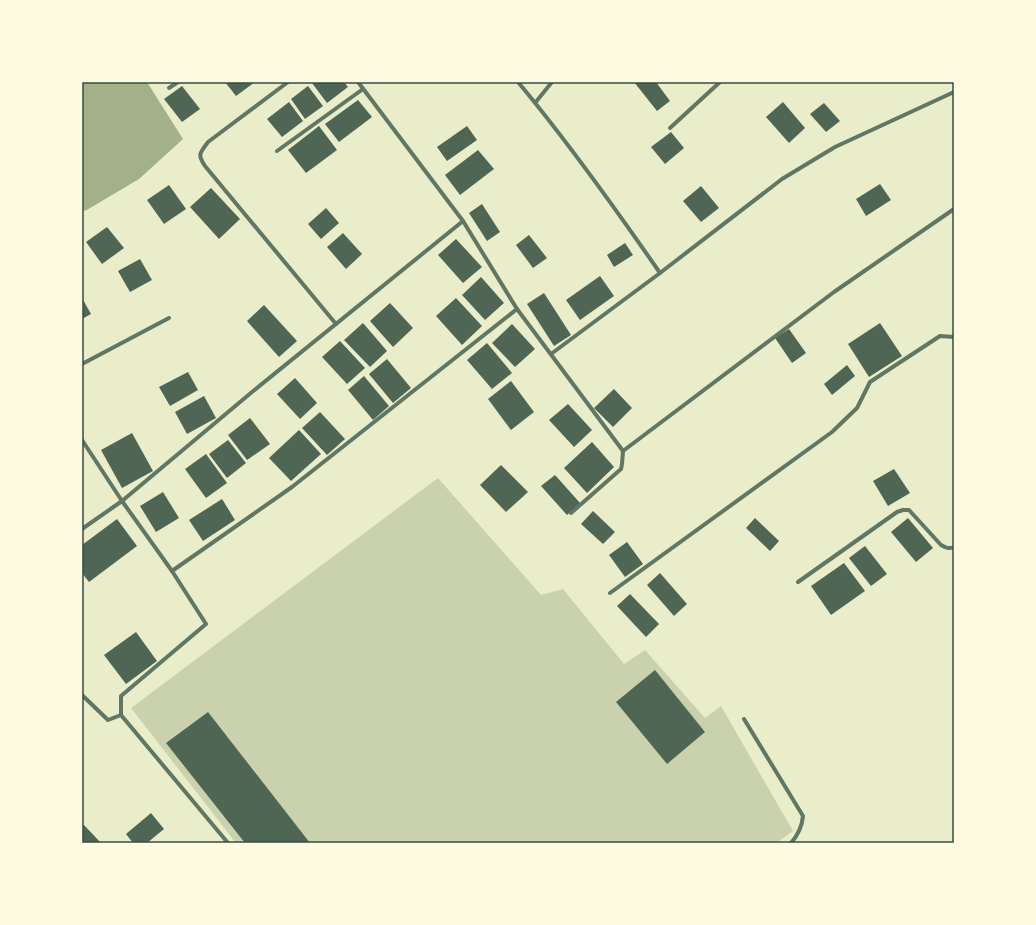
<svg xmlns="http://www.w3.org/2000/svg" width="1036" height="925" viewBox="0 0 1036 925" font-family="Ubuntu,sans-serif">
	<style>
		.green { fill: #cad2ad }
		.water { fill: #a3b18a }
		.building { fill: #4f6655 }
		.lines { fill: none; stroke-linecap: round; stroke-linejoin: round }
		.minor { stroke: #617663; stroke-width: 4 }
		.neatline { fill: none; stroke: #344e41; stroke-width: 1.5 }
	</style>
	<rect width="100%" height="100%" fill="#e9edc9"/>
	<polygon class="green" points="438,478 541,595 563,589 624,664 645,650 705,718 721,706 793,831 776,843 236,843 131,708"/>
	<polygon class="water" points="82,82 147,82 183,139 139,179 85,211 82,208"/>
	<g class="building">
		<polygon points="225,82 255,82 236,96"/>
		<polygon points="314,82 344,82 348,87 327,103 312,83"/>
		<polygon points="634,82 656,82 670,101 657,111"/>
		<polygon points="182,86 200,109 182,122 164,99"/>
		<polygon points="308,86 323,106 305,119 291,99"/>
		<polygon points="358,100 372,117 339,142 325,124"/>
		<polygon points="289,102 303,121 282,137 267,119"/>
		<polygon points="783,102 805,128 789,143 766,117"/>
		<polygon points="824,103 840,121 826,132 810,114"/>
		<polygon points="319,126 337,150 306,173 288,150"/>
		<polygon points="467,126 477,140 447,161 437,147"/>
		<polygon points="671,132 684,148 665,164 651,147"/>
		<polygon points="478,150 494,169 460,195 445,175"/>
		<polygon points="880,184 891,200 866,216 856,199"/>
		<polygon points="169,185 186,209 164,224 147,200"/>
		<polygon points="701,186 719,208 701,222 683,201"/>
		<polygon points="211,188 240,219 219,239 190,207"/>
		<polygon points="482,204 500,232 487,241 469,213"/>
		<polygon points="326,208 339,223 321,239 308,224"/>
		<polygon points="107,227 124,248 102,264 86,242"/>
		<polygon points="343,233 362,254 346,269 327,247"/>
		<polygon points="529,235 547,258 533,268 516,245"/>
		<polygon points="456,239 482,267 463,283 438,255"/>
		<polygon points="625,243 633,255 614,267 607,255"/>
		<polygon points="140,259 152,280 130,292 118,271"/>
		<polygon points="600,276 614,296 580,320 566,300"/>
		<polygon points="481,277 504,303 485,320 462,295"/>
		<polygon points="544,293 571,335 554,346 527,304"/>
		<polygon points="82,298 91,314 82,319"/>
		<polygon points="456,298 482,326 462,345 436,316"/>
		<polygon points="390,303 413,328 393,347 370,321"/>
		<polygon points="264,305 297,341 279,357 247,321"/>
		<polygon points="363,323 387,351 370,367 344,340"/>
		<polygon points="880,323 902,356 869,377 848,344"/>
		<polygon points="512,324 535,349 515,367 492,343"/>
		<polygon points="789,329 806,353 792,363 775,338"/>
		<polygon points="340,341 365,368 347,384 322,357"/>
		<polygon points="487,343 512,373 492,389 467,360"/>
		<polygon points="387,359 411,388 393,403 369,374"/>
		<polygon points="847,365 855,376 832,395 824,384"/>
		<polygon points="188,372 198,390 170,406 159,387"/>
		<polygon points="364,376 389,406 373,420 348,390"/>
		<polygon points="295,378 317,403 300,419 277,394"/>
		<polygon points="511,381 534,412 511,430 488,399"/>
		<polygon points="614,389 632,408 613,427 594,408"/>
		<polygon points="204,396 216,418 187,434 175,412"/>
		<polygon points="568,404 592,430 574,447 549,420"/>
		<polygon points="320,412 345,439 327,455 302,428"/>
		<polygon points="250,418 270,444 247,460 228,435"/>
		<polygon points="299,430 321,454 291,481 269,458"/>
		<polygon points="132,433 153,471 122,488 101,450"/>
		<polygon points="228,440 246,463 227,478 209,454"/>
		<polygon points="592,442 614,467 587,493 564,468"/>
		<polygon points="206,454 227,483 206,498 185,469"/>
		<polygon points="501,465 528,492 506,512 480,485"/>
		<polygon points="894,469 910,493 888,506 873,481"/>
		<polygon points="555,475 580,503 567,515 541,486"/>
		<polygon points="163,492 179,518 156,532 140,506"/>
		<polygon points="222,499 235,520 203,541 189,520"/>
		<polygon points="593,511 615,532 603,544 581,524"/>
		<polygon points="755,518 779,541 770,551 746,528"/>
		<polygon points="908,518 933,548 916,562 891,532"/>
		<polygon points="117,519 137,546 89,582 82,573 82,545"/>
		<polygon points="627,542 643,564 625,577 609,555"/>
		<polygon points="865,546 887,574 871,586 849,558"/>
		<polygon points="844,563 865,591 831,615 811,586"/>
		<polygon points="660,573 687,604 674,616 647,585"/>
		<polygon points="630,594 659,624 646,637 617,606"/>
		<polygon points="136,632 157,661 126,684 104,655"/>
		<polygon points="655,670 705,732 667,764 616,702"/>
		<polygon points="208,712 310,843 245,843 166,743"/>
		<polygon points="151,813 164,829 147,843 133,843 126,834"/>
		<polygon points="84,825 101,843 82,843 82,827"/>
	</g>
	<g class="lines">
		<g class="minor">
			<path d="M 288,82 L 208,142 C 200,153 197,154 205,166 L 336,324"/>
			<polyline points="358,82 463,221 517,309 623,451 622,464 621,469 571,513"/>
			<path d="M 518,82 C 569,143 615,208 660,273"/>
			<polyline points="169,88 178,82"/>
			<polyline points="535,103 552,82"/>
			<polyline points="670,128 720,82"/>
			<polyline points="277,151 363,89"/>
			<polyline points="551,354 660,273 782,179 835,147 954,92"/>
			<polyline points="82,364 169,318"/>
			<polyline points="82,440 122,501 172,571 206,624 121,696 121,715 228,843"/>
			<polyline points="623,451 834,292 954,209"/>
			<polyline points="82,529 122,501 252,392 463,221"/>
			<polyline points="172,571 292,487 517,309"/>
			<path d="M 798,582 L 897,512 L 903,510 L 909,510 L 941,545 C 946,548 949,549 954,547"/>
			<polyline points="610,593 832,432 857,408 870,382 940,336 954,337"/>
			<polyline points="82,695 108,720 121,715"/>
			<path d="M 744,719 L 803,816 C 802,827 798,835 791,843"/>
		</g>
	</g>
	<rect width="1036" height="925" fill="none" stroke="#fefae0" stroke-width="166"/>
	<rect x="83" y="83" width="870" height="759" class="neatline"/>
</svg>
